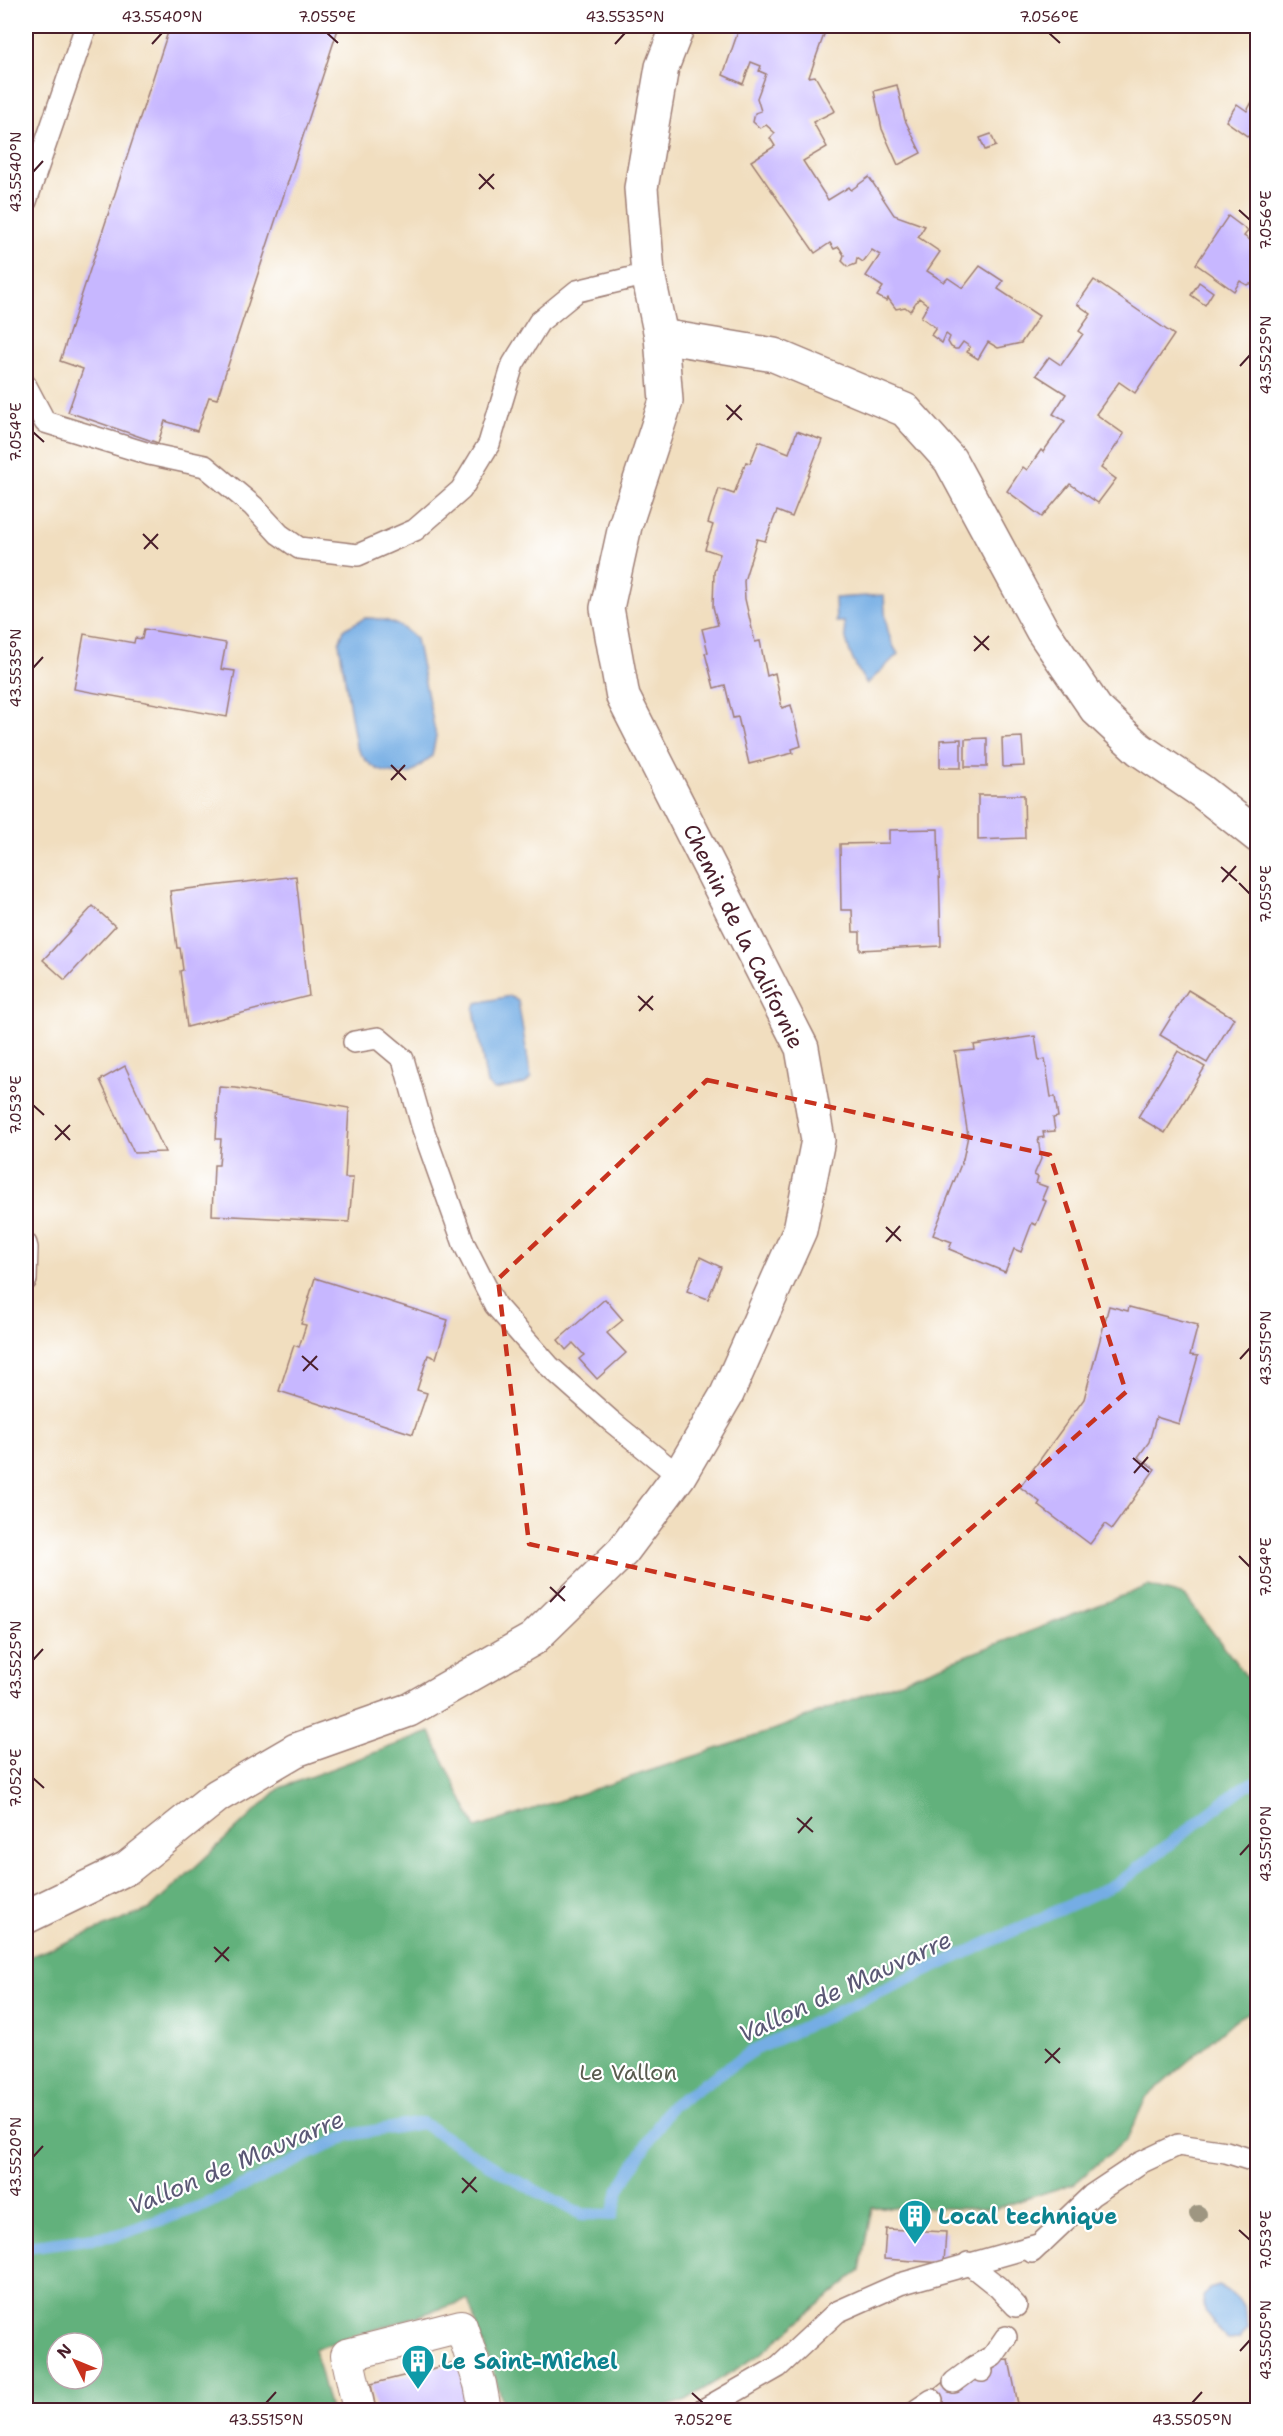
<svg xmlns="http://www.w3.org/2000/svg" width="1283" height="2436" viewBox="0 0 1283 2436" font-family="'Shantell Sans',sans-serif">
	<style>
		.forest { fill: #62b17c; stroke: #566854; stroke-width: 1.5; fill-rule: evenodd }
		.water { fill: #74ade4; stroke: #5f6688; stroke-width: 1.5 }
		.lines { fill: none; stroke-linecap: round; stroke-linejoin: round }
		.stream { stroke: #74ade4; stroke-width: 12 }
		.building { fill: #c7b7ff }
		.service-casing { stroke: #9e7e75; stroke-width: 24 }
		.pedestrian-casing { stroke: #9e7e75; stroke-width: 34 }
		.minor-casing { stroke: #9e7e75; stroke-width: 36 }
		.service { stroke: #fff; stroke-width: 21 }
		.pedestrian { stroke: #fff; stroke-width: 32 }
		.minor { stroke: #fff; stroke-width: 33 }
		.tree { fill: #9e9681 }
		.marked { fill: none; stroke: #c8321e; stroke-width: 4.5; stroke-dasharray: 12 8; stroke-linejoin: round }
		.ticks { fill: none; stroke: #4a1f2b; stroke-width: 2 }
		.labels { text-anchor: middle; stroke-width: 4.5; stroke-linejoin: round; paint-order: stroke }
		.street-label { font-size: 22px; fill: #4a1f2b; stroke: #fff }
		.park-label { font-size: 22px; fill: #5a5c4f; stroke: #fff }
		.culture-label { font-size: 22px; font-weight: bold; fill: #0d838f; stroke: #fff; text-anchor: start }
		.water-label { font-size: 24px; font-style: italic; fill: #5b5875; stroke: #fff }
		.neatline { fill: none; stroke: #4a1f2b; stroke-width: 2 }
		.ticks-label { font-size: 15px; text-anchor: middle; fill: #4a1f2b }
	</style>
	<rect width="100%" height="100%" fill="#fff"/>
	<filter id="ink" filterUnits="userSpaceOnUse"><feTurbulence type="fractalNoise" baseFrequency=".0167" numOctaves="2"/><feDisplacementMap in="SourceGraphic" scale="12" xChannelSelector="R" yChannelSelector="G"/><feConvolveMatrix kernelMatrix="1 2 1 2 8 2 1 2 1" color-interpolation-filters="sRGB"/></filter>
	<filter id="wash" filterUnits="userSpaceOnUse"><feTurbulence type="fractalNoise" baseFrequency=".008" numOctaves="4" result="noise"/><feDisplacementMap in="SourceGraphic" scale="24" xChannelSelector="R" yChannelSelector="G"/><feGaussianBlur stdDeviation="1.35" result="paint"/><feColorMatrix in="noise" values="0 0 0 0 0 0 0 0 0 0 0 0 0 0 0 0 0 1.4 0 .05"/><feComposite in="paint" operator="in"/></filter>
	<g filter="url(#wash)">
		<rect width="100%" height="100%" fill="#f1debf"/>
		<path class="forest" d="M 1148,1586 L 1185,1596 L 1253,1685 L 1257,1685 L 1257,2008 L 1235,2020 L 1146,2098 L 1127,2139 L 1075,2183 L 994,2209 L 872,2207 L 860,2270 L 761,2354 L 686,2400 L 657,2410 L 506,2410 L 468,2300 L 314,2349 L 330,2410 L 26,2410 L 26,1958 L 150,1909 L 280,1788 L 430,1732 L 476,1828 L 768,1732 ZM 57,2343 L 93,2343 L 93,2379 L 57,2379 Z"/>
		<g class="water">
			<path d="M 884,595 C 885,616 886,636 898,654 L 867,684 C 853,665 845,646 844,622 L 836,622 L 835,598 Z"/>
			<path d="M 365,618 C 386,618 401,624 416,639 L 436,736 L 432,756 L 410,774 C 383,775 369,770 356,746 L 339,643 L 344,629 Z"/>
			<polygon points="510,996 518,1001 531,1078 525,1084 494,1090 487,1084 474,1009 477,1003"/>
			<path d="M 1219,2286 C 1238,2294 1247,2308 1248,2327 L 1239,2339 L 1228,2340 C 1216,2332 1216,2321 1205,2311 L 1203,2297 L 1209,2289 Z"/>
		</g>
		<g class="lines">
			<polyline class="stream" points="26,2247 117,2235 204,2205 349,2135 422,2123 513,2179 581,2214 613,2215 619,2189 670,2107 756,2049 1120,1882 1246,1785 1258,1782"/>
		</g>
		<g id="blocks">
			<g class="building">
				<polygon points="170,26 339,26 217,399 209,397 197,431 165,421 158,443 68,412 83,369 60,361"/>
				<polygon points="740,26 760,32 762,26 827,26 809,77 815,76 835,111 813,122 827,147 803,161 828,200 849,187 851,190 869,177 894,215 925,226 918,237 940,252 927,271 944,282 948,278 963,288 980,266 1003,281 998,289 1039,316 1021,343 998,348 988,342 978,359 967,352 970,347 963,342 958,349 955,349 951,347 948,342 950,337 946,334 942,343 931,335 936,328 921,317 928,305 919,298 910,311 905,307 896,309 888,298 886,301 877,296 883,287 866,276 880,255 872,250 863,262 857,258 856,264 848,267 842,261 844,255 839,247 834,249 830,243 815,253 751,161 775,146 770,138 775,133 766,125 760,128 753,122 755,113 761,111 757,98 766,74 759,71 761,66 751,62 743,84 723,75"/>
				<polygon points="897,85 905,120 921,153 898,165 882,129 874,91"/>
				<polygon points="1257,93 1257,143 1226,121 1237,104 1247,111"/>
				<polygon points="991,134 996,146 985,150 980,138"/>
				<polygon points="1228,216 1248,231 1244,236 1257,245 1257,282 1247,285 1240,281 1234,291 1196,264"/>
				<polygon points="1094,280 1174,335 1135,393 1119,382 1096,414 1124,434 1101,468 1116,479 1098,503 1070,484 1042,517 1007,491 1023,467 1027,470 1041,450 1043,452 1065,421 1053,414 1066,394 1036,375 1049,357 1061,365 1083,334 1079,331 1091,314 1077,304"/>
				<polygon points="1199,282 1213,292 1205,305 1191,295"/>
				<polygon points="797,431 822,440 792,517 777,511 765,541 757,539 744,581 745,599 755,642 760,641 767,676 775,673 782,708 791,705 801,746 792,749 793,753 749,764 738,717 733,718 725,685 714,688 705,653 708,652 702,629 718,625 713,607 714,572 720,554 705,549 713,525 708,523 719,489 734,494 746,462 750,463 759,441 789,453"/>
				<polygon points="144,629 226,643 221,669 235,671 227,717 74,689 84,634 134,643 135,638 142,639"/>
				<polygon points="1022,737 1024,766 1003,767 1002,738"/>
				<polygon points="987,738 987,767 965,767 965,739"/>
				<polygon points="961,739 961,768 940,768 940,740"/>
				<polygon points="978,795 1024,795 1025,838 978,840"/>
				<polygon points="938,829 941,946 860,950 860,932 853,932 852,910 841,910 840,844 889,843 889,830"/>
				<polygon points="296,876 309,996 187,1027 180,971 183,970 180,948 177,948 170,891"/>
				<polygon points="93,906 115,926 65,980 43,960"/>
				<polygon points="1188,990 1234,1018 1207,1063 1160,1035"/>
				<polygon points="1035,1036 1039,1061 1045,1059 1051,1097 1055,1097 1058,1117 1053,1118 1055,1131 1043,1132 1044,1137 1038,1138 1041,1159 1034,1175 1038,1177 1036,1183 1047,1187 1042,1199 1046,1201 1036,1225 1032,1223 1021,1252 1014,1249 1005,1272 949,1249 952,1242 933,1235 963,1159 968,1136 955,1052 975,1050 974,1045"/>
				<polygon points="1178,1051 1205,1067 1165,1133 1138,1117"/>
				<polygon points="125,1066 165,1152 134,1153 100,1080"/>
				<polygon points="219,1087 236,1088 349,1108 345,1178 353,1178 349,1222 212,1215 214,1165 219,1165 221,1139 216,1139"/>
				<polygon points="700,1257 721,1267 708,1299 687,1291"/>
				<polygon points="315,1278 448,1320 436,1358 428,1355 417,1390 427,1393 413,1434 279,1391 294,1345 299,1347 306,1325 301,1324"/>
				<polygon points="605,1299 623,1320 607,1333 626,1353 597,1379 579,1359 584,1355 573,1343 566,1350 558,1340"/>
				<polygon points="1109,1306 1128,1311 1129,1307 1198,1325 1190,1355 1198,1356 1179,1424 1156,1417 1149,1442 1138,1457 1155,1469 1112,1529 1105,1524 1090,1544 1038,1505 1040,1502 1020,1487 1084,1399"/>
				<polygon points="886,2229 946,2232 944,2263 884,2259"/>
				<polygon points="1009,2360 1018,2404 1003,2410 938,2410 926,2396 968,2362"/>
				<polygon points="459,2362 469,2410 376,2410 371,2384"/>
			</g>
		</g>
	</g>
	<g filter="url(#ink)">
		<use href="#blocks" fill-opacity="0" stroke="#9e7e75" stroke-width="1.5"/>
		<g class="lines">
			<defs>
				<g id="service">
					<polyline points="26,201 86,26"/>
					<polyline points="26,386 45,422 149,454 205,466 253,506 279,534 299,548 358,555 415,530 461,490 489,444 513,364 539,322 577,291 648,274"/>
					<polyline points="354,1042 378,1038 403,1059 423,1129 464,1244 495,1305 549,1366 611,1421 679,1476"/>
					<polyline points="26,1244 27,1248 26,1280"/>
					<polyline points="1032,2252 1092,2195 1140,2163 1178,2145 1226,2152 1258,2162"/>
					<polyline points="968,2263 998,2287 1016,2306"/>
					<polyline points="974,2367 993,2356 1006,2337"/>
					<polyline points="954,2382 974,2367 982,2371"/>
					<polyline points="703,2410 778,2367 837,2312 900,2284 1041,2244"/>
					<polyline points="917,2410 932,2400"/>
				</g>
				<polyline id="pedestrian" points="359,2410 347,2355 461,2326 480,2384 485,2410"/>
				<g id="minor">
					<polyline points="661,336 774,355 905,410 950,460 1042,630 1096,709 1139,749 1201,791 1258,836"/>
					<polyline points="26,1917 127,1868 217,1796 296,1750 409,1710 533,1639 623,1551 679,1476 727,1394 800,1230 818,1140 802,1048 623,697 607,608 625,526 666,401 661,336 648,274 641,188 662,67 678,26"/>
				</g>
			</defs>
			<use href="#service" class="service-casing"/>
			<use href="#pedestrian" class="pedestrian-casing"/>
			<use href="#minor" class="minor-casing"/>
			<use href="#service" class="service"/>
			<use href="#pedestrian" class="pedestrian"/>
			<use href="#minor" class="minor"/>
		</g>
		<circle class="tree" cx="1198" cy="2214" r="9"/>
	</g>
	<path class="marked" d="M 707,1080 L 1050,1155 L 1126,1392 L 868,1619 L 529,1544 L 498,1279 Z"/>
	<path class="ticks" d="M 327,33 L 338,43M 1049,33 L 1060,43M 152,44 L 162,33M 615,44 L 625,33M 33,172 L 43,161M 479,174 L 494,189M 479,189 L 494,174M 1239,210 L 1250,220M 1240,366 L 1250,355M 726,405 L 742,420M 727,420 L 741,405M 33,432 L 44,442M 143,534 L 158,549M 144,549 L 158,534M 974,636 L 989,650M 974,651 L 989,636M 33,668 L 43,657M 391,765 L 406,780M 391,780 L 405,765M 1221,867 L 1237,881M 1222,882 L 1236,866M 1239,883 L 1250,894M 638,996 L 653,1010M 639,1011 L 653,996M 33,1105 L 44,1115M 55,1125 L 70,1140M 55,1140 L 70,1125M 886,1227 L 901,1241M 886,1242 L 900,1226M 302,1356 L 318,1370M 1240,1359 L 1250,1348M 303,1371 L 317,1356M 1133,1458 L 1149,1472M 1134,1473 L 1148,1457M 1239,1556 L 1250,1567M 550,1587 L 565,1601M 550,1602 L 565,1586M 33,1660 L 43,1649M 33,1778 L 44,1788M 797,1818 L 813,1832M 798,1833 L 812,1817M 1240,1855 L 1250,1844M 214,1947 L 229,1961M 215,1962 L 229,1947M 1045,2049 L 1060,2063M 1045,2063 L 1060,2048M 33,2157 L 43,2146M 462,2178 L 477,2192M 462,2193 L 476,2177M 1239,2230 L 1250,2240M 1240,2351 L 1250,2340M 692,2393 L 703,2403M 266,2403 L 276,2392M 1192,2403 L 1202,2392"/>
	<defs>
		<symbol id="building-pin" viewBox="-11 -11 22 30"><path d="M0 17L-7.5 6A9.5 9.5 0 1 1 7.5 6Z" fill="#0f9aa8" stroke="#fff"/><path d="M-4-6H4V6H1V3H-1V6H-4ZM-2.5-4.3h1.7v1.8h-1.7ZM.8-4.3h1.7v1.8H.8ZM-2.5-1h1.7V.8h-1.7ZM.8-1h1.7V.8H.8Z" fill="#fff"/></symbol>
	</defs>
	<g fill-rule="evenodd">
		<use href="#building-pin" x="896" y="2197" width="38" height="52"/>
		<use href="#building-pin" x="399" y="2342" width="38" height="52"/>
	</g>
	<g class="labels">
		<g class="street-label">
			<text transform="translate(744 936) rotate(64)" y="8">Chemin de la Californie</text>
		</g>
		<g class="park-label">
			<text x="628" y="2080">Le Vallon</text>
		</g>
		<g class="culture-label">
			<text x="938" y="2224">Local technique</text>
			<text x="441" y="2369">Le Saint-Michel</text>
		</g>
		<g class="water-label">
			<text transform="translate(845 1987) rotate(-25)" y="8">Vallon de Mauvarre</text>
			<text transform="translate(236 2163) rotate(-23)" y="8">Vallon de Mauvarre</text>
		</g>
	</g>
	<rect width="1283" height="2436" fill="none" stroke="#fff" stroke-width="66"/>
	<g transform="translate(75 2361) rotate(313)"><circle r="28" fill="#ffffff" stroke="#b7a5aa" stroke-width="1.5"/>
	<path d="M0-4.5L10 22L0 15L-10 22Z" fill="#c8321e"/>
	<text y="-9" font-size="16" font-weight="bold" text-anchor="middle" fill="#4a1f2b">N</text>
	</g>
	<rect x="33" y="33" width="1217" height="2370" class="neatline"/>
	<g class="ticks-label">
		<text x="162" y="22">43.5540°N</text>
		<text x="327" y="22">7.055°E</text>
		<text x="625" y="22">43.5535°N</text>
		<text x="1049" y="22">7.056°E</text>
		<text transform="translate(16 172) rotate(-90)" y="5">43.5540°N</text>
		<text transform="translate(1266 220) rotate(-90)" y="5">7.056°E</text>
		<text transform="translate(1266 355) rotate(-90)" y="5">43.5525°N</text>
		<text transform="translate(16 432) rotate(-90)" y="5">7.054°E</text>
		<text transform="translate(16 668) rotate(-90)" y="5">43.5535°N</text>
		<text transform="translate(1266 894) rotate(-90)" y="5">7.055°E</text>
		<text transform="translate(16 1105) rotate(-90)" y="5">7.053°E</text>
		<text transform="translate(1266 1348) rotate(-90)" y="5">43.5515°N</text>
		<text transform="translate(1266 1567) rotate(-90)" y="5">7.054°E</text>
		<text transform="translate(16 1660) rotate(-90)" y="5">43.5525°N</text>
		<text transform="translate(16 1778) rotate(-90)" y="5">7.052°E</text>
		<text transform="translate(1266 1844) rotate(-90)" y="5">43.5510°N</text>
		<text transform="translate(16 2157) rotate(-90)" y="5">43.5520°N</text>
		<text transform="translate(1266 2240) rotate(-90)" y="5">7.053°E</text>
		<text transform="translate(1266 2340) rotate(-90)" y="5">43.5505°N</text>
		<text x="266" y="2425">43.5515°N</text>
		<text x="703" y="2425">7.052°E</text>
		<text x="1192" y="2425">43.5505°N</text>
	</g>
</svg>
